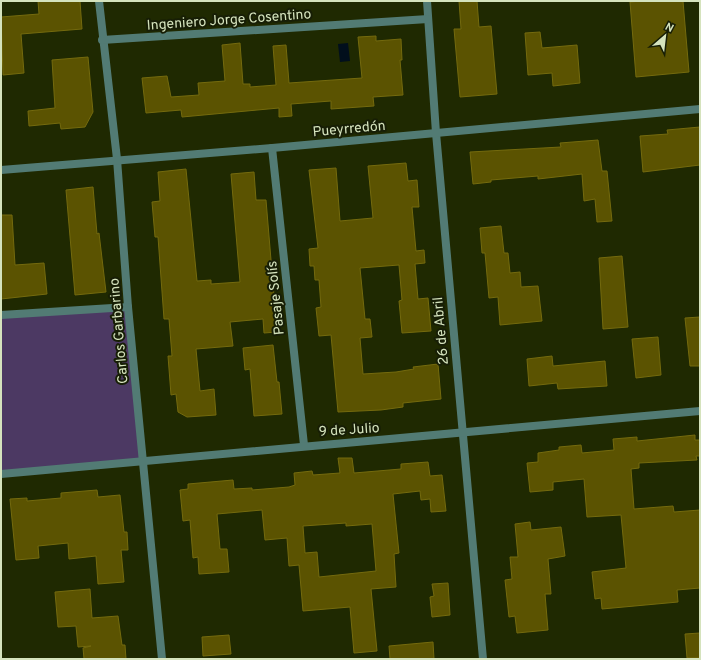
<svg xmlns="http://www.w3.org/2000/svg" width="701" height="660" viewBox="0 0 701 660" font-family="Overpass,sans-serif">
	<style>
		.green { fill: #4c3963 }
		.water { fill: #010f1c }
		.building { fill: #5b5301; stroke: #746a0e; fill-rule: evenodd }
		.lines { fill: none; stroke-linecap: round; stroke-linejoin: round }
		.street { stroke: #527b74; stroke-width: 8 }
		.labels { text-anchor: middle; stroke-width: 4; stroke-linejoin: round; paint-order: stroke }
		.street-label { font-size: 14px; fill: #d5e3bd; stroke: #171e06 }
	</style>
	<rect width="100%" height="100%" fill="#1f2901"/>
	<polygon class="green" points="128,307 143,460 1,474 1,318"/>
	<polygon class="water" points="348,43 350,61 340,62 338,44"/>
	<g class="building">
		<polygon points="38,1 80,1 82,29 21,34 24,73 3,75 1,17 39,14"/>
		<polygon points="459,1 477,1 479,27 491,26 497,94 460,97 454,29 461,29"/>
		<polygon points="642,1 683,1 689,72 636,77 630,2"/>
		<polygon points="540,32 542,48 577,45 580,83 553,86 552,73 528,75 525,33"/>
		<polygon points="376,36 376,41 401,39 402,60 400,60 403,95 373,97 374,106 331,109 331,101 291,104 292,116 279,117 279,108 182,117 181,110 146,113 142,78 167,76 171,97 199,95 198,83 225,81 222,45 240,43 243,84 250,84 250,87 276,85 273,46 286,45 289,83 362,78 358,37"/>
		<polygon points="88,57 93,112 85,127 61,129 60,123 29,126 28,111 55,108 52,60"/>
		<polygon points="700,127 700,165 643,172 640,136 668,134 667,130"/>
		<polygon points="598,140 602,171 607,171 612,221 597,222 595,199 584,201 582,174 538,179 538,176 491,180 491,182 473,184 470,152 561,147 560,143"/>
		<polygon points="406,163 408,181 417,180 419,207 412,207 416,251 424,250 425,263 415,264 418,299 428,298 431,331 402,333 399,301 402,300 399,265 360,268 365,319 370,319 372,337 360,338 363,374 396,372 414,369 413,367 438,364 441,399 403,403 403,407 381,410 338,412 331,335 319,336 316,308 321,307 319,280 315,280 314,266 310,266 309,249 318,248 309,170 336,168 340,221 373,218 368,166"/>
		<polygon points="186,169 197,281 211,280 211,284 240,282 231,174 254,172 256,200 266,200 277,332 264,333 263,319 230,322 233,346 196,349 200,391 214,389 216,415 187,417 178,412 176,394 171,395 168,356 172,356 169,319 164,319 158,237 155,237 152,202 160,201 158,172"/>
		<polygon points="93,187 97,234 99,233 106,292 75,295 66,190"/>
		<polygon points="1,215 12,215 15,265 44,263 47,294 1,299"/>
		<polygon points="501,226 504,253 508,253 510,273 520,272 521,287 538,286 542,321 500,325 498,297 489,298 485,253 482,253 480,228"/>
		<polygon points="622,256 628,327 603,329 599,258"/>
		<polygon points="700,317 700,366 690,366 685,318"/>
		<polygon points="658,337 661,375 636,378 632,339"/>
		<polygon points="273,345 277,382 279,382 282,414 254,416 250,369 245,370 243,348"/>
		<polygon points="552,356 553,366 605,361 607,386 558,389 557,383 529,386 527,359"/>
		<polygon points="695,435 695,440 700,440 700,456 696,456 697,460 639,463 639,468 631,469 634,509 673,506 674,512 700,510 700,588 677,590 678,602 602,609 601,598 595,599 592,572 626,568 621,515 587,517 584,479 553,482 553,490 530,492 527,463 538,462 538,453 559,450 559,447 581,445 582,453 614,450 613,439 637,437 637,441"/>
		<path d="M 338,458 L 352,458 L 354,473 L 401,469 L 401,464 L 428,462 L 430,476 L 442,475 L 446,511 L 431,512 L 430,499 L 421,500 L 420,491 L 393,494 L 399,553 L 394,554 L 396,587 L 371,589 L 377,651 L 354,653 L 350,607 L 303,611 L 299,565 L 289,566 L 287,538 L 265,540 L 262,510 L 217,514 L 220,549 L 227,549 L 229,572 L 199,574 L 198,557 L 193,558 L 190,520 L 183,521 L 180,490 L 188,489 L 188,484 L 233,480 L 234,489 L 252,488 L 252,490 L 289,487 L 295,485 L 294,473 L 312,471 L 313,475 L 340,473 ZM 346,523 L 346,526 L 372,524 L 376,571 L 319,577 L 317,552 L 305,553 L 303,526 Z"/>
		<polygon points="97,490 98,497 120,495 124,532 127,532 128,550 121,550 124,582 98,584 96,556 69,559 68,543 38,546 39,558 16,560 10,499 27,498 27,501 61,498 61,493"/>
		<polygon points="530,522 531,530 561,527 565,556 548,559 551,594 545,594 548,630 517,633 515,616 509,617 505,580 512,579 510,557 518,557 515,524"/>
		<polygon points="448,583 450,615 432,617 430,597 434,596 432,584"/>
		<polygon points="90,589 92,618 118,616 122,645 125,645 126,659 84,659 83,648 91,646 78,647 76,626 58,627 55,592"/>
		<polygon points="700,633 700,658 687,658 685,634"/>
		<polygon points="229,635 231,654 203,656 202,637"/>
		<polygon points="433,642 434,659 390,659 389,646"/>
	</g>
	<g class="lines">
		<g class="street">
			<polyline points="99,1 117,159 128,307 162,659"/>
			<polyline points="427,1 436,133 483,659"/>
			<polyline points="102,40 428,19"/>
			<polyline points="272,148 304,445"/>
			<polyline points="1,170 272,148 700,109"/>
			<polyline points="1,315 128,307"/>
			<polyline points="1,474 700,411"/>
		</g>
	</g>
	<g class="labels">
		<g class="street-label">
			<text transform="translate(229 19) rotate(-4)" y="5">Ingeniero Jorge Cosentino</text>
			<text transform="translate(349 128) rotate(-5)" y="5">Pueyrredón</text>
			<text transform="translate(275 298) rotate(-96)" y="5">Pasaje Solís</text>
			<text transform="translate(118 331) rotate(-95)" y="5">Carlos Garbarino</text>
			<text transform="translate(440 331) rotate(-95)" y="5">26 de Abril</text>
			<text transform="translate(349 429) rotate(-4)" y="5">9 de Julio</text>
		</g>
	</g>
	<rect width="701" height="660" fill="none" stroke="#d5e3bd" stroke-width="4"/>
	<g transform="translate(665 36) rotate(28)" stroke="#171e06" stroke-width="3" paint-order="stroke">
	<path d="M0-3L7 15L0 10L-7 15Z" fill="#d5e3bd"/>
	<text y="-6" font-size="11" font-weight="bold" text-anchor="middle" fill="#d5e3bd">N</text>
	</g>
</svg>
